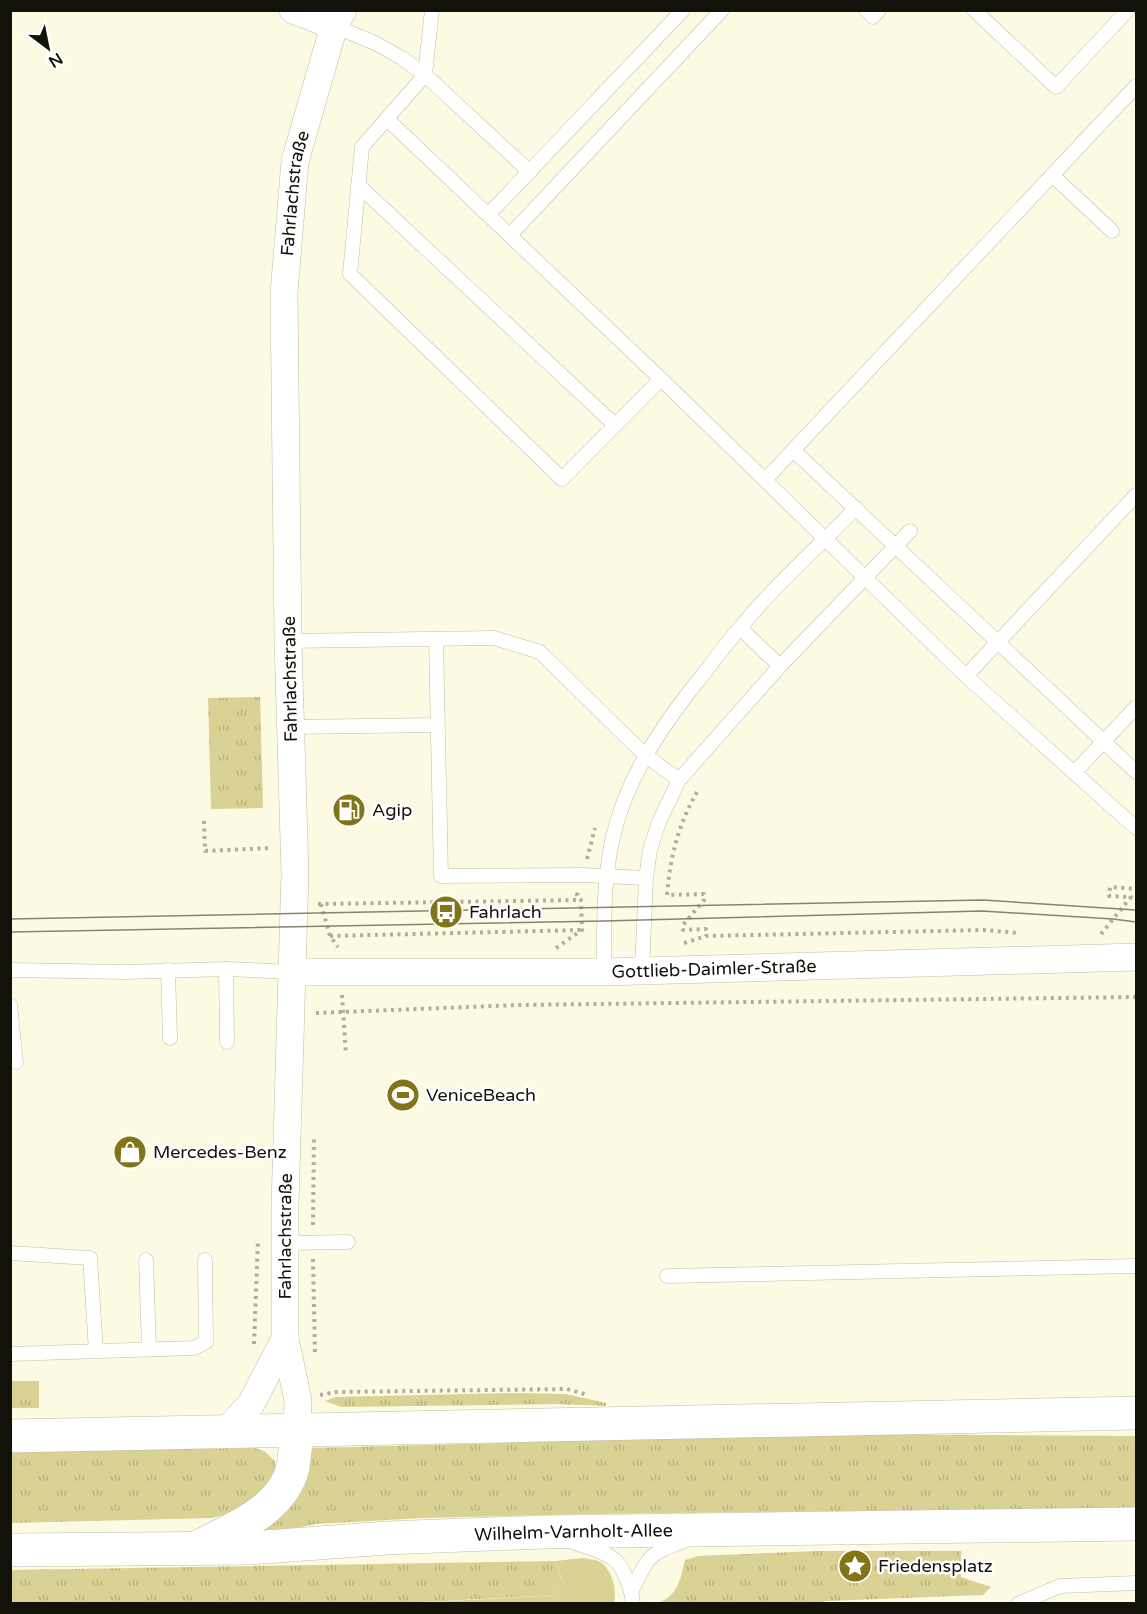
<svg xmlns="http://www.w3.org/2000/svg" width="1147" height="1614" viewBox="0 0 1147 1614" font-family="'Varela Round',sans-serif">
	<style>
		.grass { fill: url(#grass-tufts) }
		.green { fill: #dad295 }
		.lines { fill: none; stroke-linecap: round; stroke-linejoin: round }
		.service-casing { stroke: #c0bda7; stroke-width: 15 }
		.minor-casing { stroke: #c0bda7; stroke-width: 28 }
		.primary-casing { stroke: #c0bda7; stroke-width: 34 }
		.path { stroke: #b0af9c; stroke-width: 4; stroke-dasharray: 3 4.5; stroke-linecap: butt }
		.service { stroke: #fff; stroke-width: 14 }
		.minor { stroke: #fff; stroke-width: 27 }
		.primary { stroke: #fff; stroke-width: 33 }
		.tram { stroke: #858474; stroke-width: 1.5 }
		.labels { text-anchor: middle; stroke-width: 5; stroke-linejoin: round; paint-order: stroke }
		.street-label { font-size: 18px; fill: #13120a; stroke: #fff }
		.poi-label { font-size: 18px; fill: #13120a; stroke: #fff; text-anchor: start }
	</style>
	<defs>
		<pattern id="grass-tufts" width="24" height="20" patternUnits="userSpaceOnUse" patternTransform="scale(1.5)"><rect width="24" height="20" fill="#dad295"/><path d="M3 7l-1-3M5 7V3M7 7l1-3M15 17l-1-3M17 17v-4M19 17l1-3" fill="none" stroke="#bab37f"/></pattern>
	</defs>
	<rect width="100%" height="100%" fill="#fcfae2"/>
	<g class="grass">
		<polygon points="260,697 263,808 211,809 208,698"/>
		<rect x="11" y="1381" width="28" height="27"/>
		<polygon points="515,1393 566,1394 606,1403 606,1406 556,1404 341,1407 325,1401 336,1397"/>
		<polygon points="842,1434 1136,1436 1136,1508 591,1514 423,1518 316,1524 269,1533 262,1531 310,1448"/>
		<polygon points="255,1448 264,1451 275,1461 276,1473 257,1499 229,1514 211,1518 11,1523 10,1451"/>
		<path d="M 816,1551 L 961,1551 L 961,1577 L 991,1587 L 983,1595 L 826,1601 L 817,1604 L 658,1603 C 679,1595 680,1579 685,1560 L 698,1556 Z"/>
		<polygon points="555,1561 562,1580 557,1595 404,1603 11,1604 10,1570"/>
	</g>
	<path class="green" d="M 583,1558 C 589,1559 598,1560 602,1563 C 613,1573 617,1590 614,1603 L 414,1603 L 557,1595 L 562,1579 L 555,1561 Z"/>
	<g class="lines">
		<defs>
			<g id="service">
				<polyline points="432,10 425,75 362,147 350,274 562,479 661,379"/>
				<polyline points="866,10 873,17 879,10"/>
				<polyline points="974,10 1056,87 1128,10"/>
				<polyline points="334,26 375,43 402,58 425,75 530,172"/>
				<polyline points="387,119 661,379 966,676 1136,828"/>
				<polyline points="1052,175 1112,231"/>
				<polyline points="358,185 615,425"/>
				<polyline points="489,214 683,10"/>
				<polyline points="511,234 722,10"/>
				<polyline points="793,450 1136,772"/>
				<polyline points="765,480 1136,86"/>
				<polyline points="740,628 780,666"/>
				<polyline points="436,640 441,876 583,875 646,878"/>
				<polyline points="288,641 494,638 540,652 645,755 679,780"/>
				<polyline points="966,676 1136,495"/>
				<polyline points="291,727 437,725"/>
				<polyline points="1074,773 1136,707"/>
				<polyline points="226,969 227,1042"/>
				<polyline points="10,970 126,972 226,969 292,972"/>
				<polyline points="168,970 170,1038"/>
				<polyline points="642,971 646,878 650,850 659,822 679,780 780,666 910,531"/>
				<path d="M 604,972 C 604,928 603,885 612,841 C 625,781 659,730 697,682 C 711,665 724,646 739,629 C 774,586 817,548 856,508"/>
				<polyline points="10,1005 16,1062"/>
				<polyline points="285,1243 348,1242"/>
				<polyline points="10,1253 90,1258 96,1351"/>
				<polyline points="146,1260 149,1349"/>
				<polyline points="667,1276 1136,1266"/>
				<polyline points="10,1354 194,1348 206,1342 205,1260"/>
				<path d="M 573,1542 C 586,1547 605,1551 616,1561 C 625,1570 632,1591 633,1604"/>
				<path d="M 632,1590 C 650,1555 647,1555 684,1541"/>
				<polyline points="1018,1604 1060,1586 1136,1583"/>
			</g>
			<g id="minor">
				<polyline points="293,10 334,26"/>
				<path id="s1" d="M 292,972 L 604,972 L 1136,957"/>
				<path id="s2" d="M 297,1429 L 298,1400 L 285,1339 L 285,1205 L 295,873 L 288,641 L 284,293 L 295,161 L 334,26 L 343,10"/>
				<polyline points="226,1431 251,1404 285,1339"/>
			</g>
			<g id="primary">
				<polyline points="10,1436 1136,1413"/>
				<path d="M 200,1546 C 234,1528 283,1510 293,1467 C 295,1454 296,1442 297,1429"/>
				<path id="s3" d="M 10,1550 L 250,1548 L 387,1538 L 545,1532 L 1136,1524"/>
			</g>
		</defs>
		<use href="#service" class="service-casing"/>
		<use href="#minor" class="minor-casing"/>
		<use href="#primary" class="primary-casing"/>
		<g class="path">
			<path d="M 697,792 C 678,825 670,858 667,895 L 704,894 L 704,900 L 683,925 L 683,930 L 706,929 L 706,936"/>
			<polyline points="204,821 205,851 270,848"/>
			<polyline points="587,859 595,828"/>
			<polyline points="318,904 581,900"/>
			<polyline points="321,904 330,936 338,947"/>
			<polyline points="1101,934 1131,897 1109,896 1110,887 1136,889"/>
			<polyline points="330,936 582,930"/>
			<polyline points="684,943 706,936 983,930 1020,933"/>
			<polyline points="556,948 582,930 581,900 577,895 578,892"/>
			<polyline points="342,995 346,1055"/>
			<polyline points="316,1013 519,1005 1136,997"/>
			<polyline points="313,1225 314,1136"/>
			<polyline points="313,1259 315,1354"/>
			<polyline points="254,1344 258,1240"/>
			<polyline points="320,1395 336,1392 567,1389 588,1395"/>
		</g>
		<use href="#service" class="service"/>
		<use href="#minor" class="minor"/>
		<use href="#primary" class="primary"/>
		<g class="tram">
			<polyline points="10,919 983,900 1136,910"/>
			<polyline points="10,932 604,921 982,911 1113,919 1136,922"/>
		</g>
	</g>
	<defs>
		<symbol id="fuel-disc" viewBox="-11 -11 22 22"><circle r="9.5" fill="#817518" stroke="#fff"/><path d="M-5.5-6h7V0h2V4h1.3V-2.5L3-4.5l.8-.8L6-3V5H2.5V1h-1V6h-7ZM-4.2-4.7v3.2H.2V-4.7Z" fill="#fff"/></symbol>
		<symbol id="bus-disc" viewBox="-11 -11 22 22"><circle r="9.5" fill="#817518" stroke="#fff"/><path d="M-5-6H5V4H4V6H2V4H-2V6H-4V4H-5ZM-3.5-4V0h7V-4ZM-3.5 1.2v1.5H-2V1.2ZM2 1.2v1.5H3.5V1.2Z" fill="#fff"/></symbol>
		<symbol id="stadium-disc" viewBox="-11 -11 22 22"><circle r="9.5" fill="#817518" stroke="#fff"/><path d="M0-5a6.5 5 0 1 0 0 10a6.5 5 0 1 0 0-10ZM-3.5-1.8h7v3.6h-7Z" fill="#fff"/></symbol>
		<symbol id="shop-disc" viewBox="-11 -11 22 22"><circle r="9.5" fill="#817518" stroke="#fff"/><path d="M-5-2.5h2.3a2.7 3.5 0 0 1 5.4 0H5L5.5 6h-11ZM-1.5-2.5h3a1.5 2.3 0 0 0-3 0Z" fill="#fff"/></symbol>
		<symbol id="sight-disc" viewBox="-11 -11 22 22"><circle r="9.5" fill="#817518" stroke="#fff"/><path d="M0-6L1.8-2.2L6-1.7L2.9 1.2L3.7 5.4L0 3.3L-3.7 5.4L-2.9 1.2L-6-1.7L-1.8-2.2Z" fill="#fff"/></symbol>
	</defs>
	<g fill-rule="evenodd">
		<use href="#fuel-disc" x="330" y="791" width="38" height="38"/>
		<use href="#bus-disc" x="427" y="893" width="38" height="38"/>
		<use href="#stadium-disc" x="384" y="1076" width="38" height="38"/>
		<use href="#shop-disc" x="111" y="1133" width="38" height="38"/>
		<use href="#sight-disc" x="836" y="1547" width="38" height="38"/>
	</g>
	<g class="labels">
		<g class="street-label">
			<text dy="6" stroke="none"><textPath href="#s2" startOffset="1238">Fahrlachstraße</textPath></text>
			<text transform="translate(290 679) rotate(-91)" y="6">Fahrlachstraße</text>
			<text dy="6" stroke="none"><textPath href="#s1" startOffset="422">Gottlieb-Daimler-Straße</textPath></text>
			<text dy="6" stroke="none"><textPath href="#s2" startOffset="194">Fahrlachstraße</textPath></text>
			<text dy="6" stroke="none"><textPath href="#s3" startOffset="564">Wilhelm-Varnholt-Allee</textPath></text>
		</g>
		<g class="poi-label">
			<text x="372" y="816">Agip</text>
			<text x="469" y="918">Fahrlach</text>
			<text x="426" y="1101">VeniceBeach</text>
			<text x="153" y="1158">Mercedes-Benz</text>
			<text x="878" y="1572">Friedensplatz</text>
		</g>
	</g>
	<rect width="1147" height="1614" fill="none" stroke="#13120a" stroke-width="24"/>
	<g transform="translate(48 48) rotate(148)" stroke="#ffffff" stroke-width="4.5" paint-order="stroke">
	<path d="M0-4.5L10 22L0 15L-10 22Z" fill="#13120a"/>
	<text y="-9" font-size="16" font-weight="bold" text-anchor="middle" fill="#13120a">N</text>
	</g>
</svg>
